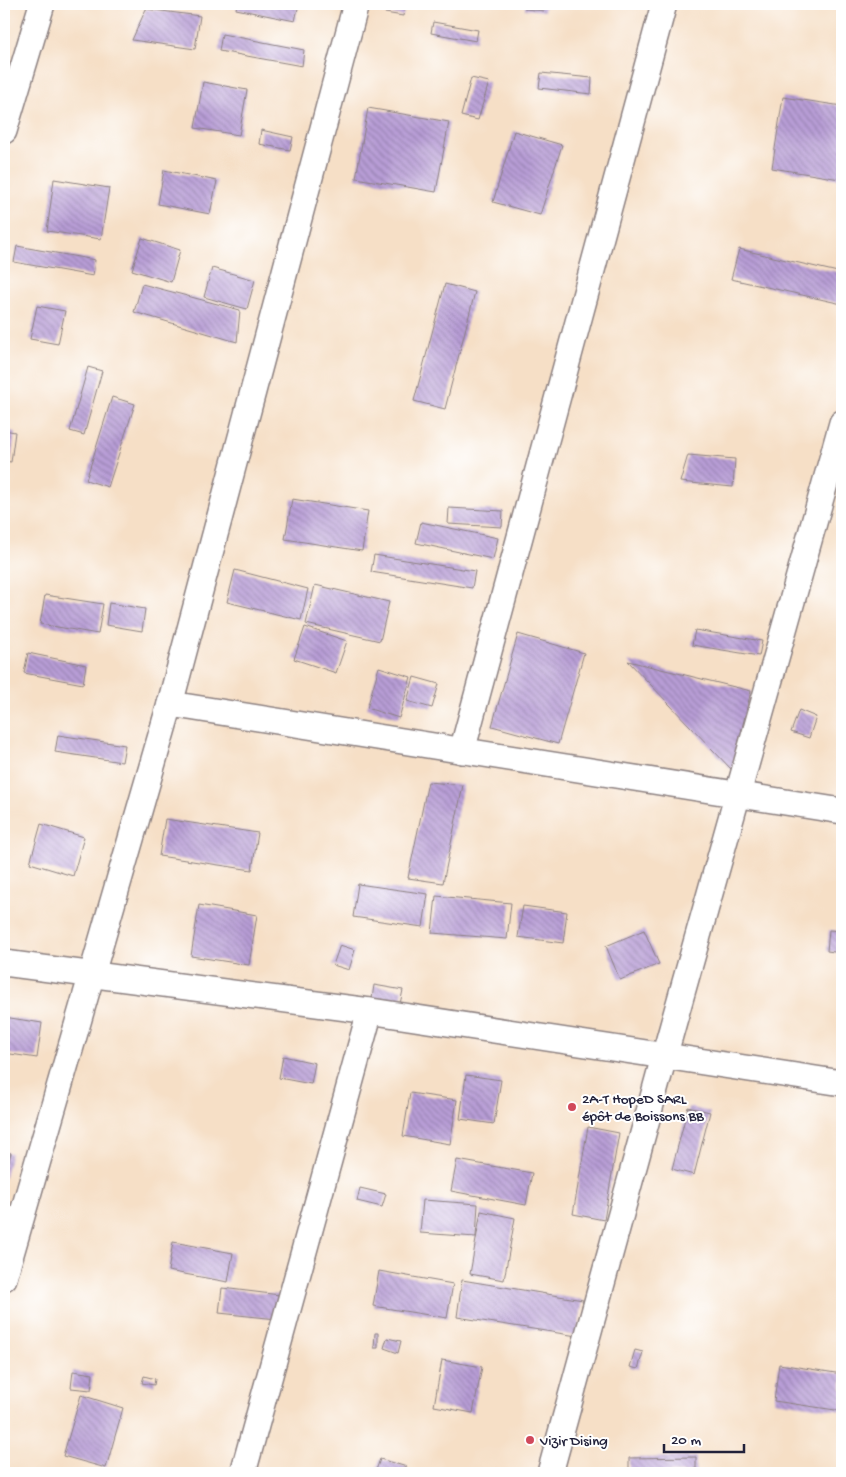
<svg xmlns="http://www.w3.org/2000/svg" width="846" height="1477" viewBox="0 0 846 1477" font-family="'Gochi Hand',sans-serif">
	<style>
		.building { fill: url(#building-back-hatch) }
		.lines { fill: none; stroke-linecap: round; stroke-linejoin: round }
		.street-casing { stroke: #8c8080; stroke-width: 28 }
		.street { stroke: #fff; stroke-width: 25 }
		.poi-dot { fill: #d1495b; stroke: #fff; stroke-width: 2 }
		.labels { text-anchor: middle; stroke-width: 4; stroke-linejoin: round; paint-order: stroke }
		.poi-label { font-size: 15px; fill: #22223b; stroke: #fff; text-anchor: start }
	</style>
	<defs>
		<pattern id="building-back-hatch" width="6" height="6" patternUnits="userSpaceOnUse" patternTransform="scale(1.25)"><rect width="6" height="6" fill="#b89dd6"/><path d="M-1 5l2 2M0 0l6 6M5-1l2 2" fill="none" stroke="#9580af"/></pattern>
	</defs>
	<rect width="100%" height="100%" fill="#fff"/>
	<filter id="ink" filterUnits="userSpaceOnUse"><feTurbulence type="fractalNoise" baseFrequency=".02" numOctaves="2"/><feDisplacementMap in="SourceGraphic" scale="10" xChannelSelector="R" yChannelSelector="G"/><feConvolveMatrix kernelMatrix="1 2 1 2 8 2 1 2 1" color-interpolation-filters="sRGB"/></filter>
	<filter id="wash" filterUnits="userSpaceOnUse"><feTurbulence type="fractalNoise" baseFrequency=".0096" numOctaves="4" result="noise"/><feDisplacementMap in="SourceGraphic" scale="20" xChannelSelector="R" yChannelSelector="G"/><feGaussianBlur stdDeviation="1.12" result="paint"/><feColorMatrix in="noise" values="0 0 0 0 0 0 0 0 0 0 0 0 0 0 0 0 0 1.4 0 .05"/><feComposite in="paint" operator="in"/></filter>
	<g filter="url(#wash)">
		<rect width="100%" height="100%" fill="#f6dfc6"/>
		<g id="blocks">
			<g class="building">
				<polygon points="237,4 299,4 295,21 236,9"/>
				<polygon points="387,4 405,4 403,16 385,13"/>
				<polygon points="525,4 545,4 544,11 525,9"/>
				<polygon points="621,4 634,4 633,8"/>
				<polygon points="146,9 200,16 195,49 132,40"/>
				<polygon points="433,22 478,30 476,41 431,33"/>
				<polygon points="222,34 304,50 302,66 219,51"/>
				<polygon points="541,73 592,78 591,94 539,88"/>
				<polygon points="471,78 489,82 478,120 461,116"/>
				<polygon points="203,82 247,90 239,135 195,128"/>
				<polygon points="783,97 842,106 842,164 840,179 772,168"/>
				<polygon points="368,108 449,122 436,192 356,178"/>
				<polygon points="261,130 293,137 290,150 259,144"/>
				<polygon points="514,131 562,145 540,215 493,202"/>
				<polygon points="164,170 217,181 210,214 158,204"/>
				<polygon points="54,179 109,188 101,239 47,231"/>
				<polygon points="142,238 180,250 171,282 132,270"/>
				<polygon points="17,246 95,260 93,276 14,262"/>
				<polygon points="739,249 842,273 842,304 731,279"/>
				<polygon points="212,268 255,280 247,309 204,297"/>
				<polygon points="142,284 240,310 237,342 134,312"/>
				<polygon points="445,284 475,292 445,409 414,401"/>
				<polygon points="37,306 65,311 58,344 30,339"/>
				<polygon points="88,367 102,371 84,435 70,431"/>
				<polygon points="112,397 135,404 108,487 86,480"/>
				<polygon points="4,430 15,432 11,462 4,461"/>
				<polygon points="688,455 735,459 733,487 680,482"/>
				<polygon points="292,499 368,511 362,551 285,539"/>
				<polygon points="449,508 503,511 502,527 448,524"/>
				<polygon points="421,522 498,538 493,559 416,543"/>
				<polygon points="374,555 475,571 472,588 371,572"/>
				<polygon points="235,570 308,589 301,620 227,602"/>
				<polygon points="315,585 389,602 380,641 306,624"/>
				<polygon points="45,595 103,604 98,634 40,624"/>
				<polygon points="109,603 145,609 142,631 106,625"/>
				<polygon points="305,627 347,641 336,673 294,659"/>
				<polygon points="695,630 762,641 759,656 692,645"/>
				<polygon points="518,634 584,653 558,744 492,726"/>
				<polygon points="28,653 86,665 83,684 24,673"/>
				<polygon points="628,661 751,691 732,770"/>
				<polygon points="379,667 411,677 399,718 367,708"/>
				<polygon points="414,677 439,684 432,708 407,701"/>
				<polygon points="799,710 816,717 809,738 791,732"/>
				<polygon points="58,735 125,745 122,762 55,752"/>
				<polygon points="428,782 463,785 443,883 408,878"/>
				<polygon points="165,819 258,833 252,870 159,856"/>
				<polygon points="41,824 84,837 73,876 30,863"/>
				<polygon points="358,884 428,894 423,927 353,917"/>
				<polygon points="436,896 511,903 507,939 432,933"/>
				<polygon points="199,905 257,915 249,965 191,956"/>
				<polygon points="523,906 567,912 563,943 518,937"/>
				<polygon points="644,930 659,964 620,980 606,946"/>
				<polygon points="829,930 842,931 842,953 827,951"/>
				<polygon points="340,945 355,950 349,970 333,965"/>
				<polygon points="374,985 403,990 400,1004 372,999"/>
				<polygon points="4,1017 42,1023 37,1058 4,1053"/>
				<polygon points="283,1056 315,1063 311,1084 279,1078"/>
				<polygon points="466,1075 501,1080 494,1124 460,1119"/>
				<polygon points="410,1093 457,1100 450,1144 403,1136"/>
				<polygon points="688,1107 710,1112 694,1175 672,1169"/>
				<polygon points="588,1127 619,1133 604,1220 573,1214"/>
				<polygon points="4,1152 11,1153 4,1180"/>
				<polygon points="457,1160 532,1173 526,1205 451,1191"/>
				<polygon points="360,1188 386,1194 382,1207 357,1201"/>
				<polygon points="423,1200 478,1204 476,1237 420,1233"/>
				<polygon points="481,1211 515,1218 504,1280 470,1274"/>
				<polygon points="173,1242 233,1253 228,1282 168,1271"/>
				<polygon points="379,1271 453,1284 447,1318 373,1306"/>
				<polygon points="462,1280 583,1300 577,1336 457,1317"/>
				<polygon points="222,1288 280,1295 277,1319 219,1313"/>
				<polygon points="375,1333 378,1333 378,1348 374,1348"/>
				<polygon points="387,1338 401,1341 398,1353 384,1348"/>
				<polygon points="635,1350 643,1352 638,1369 630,1367"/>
				<polygon points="442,1360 482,1367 473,1413 434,1406"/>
				<polygon points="779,1364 842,1374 842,1411 774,1401"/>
				<polygon points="73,1371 93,1374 91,1390 71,1388"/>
				<polygon points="144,1376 155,1379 154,1385 142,1383"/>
				<polygon points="81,1395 123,1408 106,1468 63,1456"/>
				<polygon points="696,1457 696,1473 629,1473 629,1458"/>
				<polygon points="380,1459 407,1467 405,1473 375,1473"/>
			</g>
		</g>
	</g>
	<g filter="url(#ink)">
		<use href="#blocks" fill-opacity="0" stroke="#8c8080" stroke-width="1"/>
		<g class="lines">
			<defs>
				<g id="street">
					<polyline points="4,131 42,4"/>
					<polyline points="170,704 842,811"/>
					<polyline points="462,751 664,4"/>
					<polyline points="4,963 370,1011 842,1083"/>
					<polyline points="4,1278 170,704 356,4"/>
					<polyline points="243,1473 370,1011"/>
					<polyline points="550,1473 664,1057 842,423"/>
				</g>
			</defs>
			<use href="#street" class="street-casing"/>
			<use href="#street" class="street"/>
		</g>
	</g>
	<g class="poi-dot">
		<circle cx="572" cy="1107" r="5"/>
		<circle cx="530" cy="1440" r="5"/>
	</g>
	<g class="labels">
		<g class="poi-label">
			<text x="582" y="1103">2A-T HopeD SARL<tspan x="582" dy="17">épôt de Boissons BB</tspan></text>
			<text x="540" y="1445">Vizir Dising</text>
		</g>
	</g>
	<rect width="846" height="1477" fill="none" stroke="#fff" stroke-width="20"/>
	<path d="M664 1444v8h80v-8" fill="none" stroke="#22223b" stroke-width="2.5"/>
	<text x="671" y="1444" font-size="15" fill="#22223b" stroke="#ffffff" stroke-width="4" paint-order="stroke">20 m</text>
</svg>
